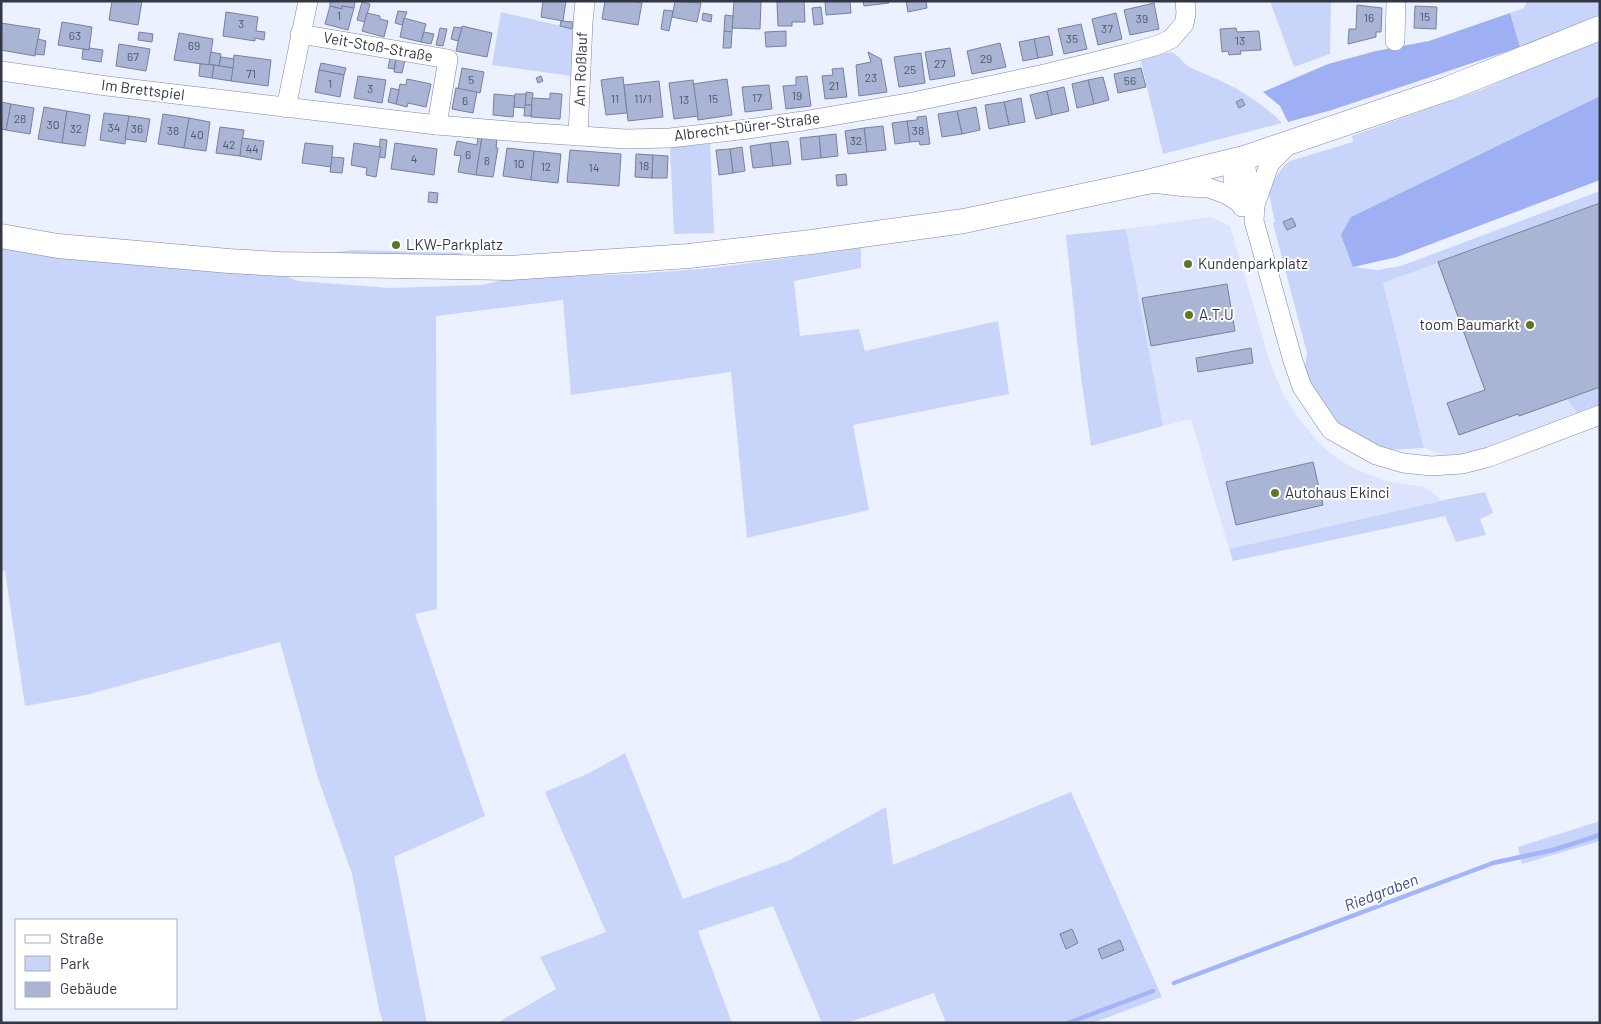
<svg xmlns="http://www.w3.org/2000/svg" width="1601" height="1024" viewBox="0 0 1601 1024" font-family="Barlow,sans-serif">
	<style>
		.built { fill: #dce3fc }
		.green { fill: #c9d4fa }
		.forest { fill: #9eb0f3 }
		.lines { fill: none; stroke-linecap: round; stroke-linejoin: round }
		.stream { stroke: #a3b5f9; stroke-width: 4.5 }
		.building { fill: #aab4d5; stroke: #77809f }
		.minor-casing { stroke: #7d86a6; stroke-width: 20 }
		.major-casing { stroke: #7d86a6; stroke-width: 25 }
		.minor { stroke: #fff; stroke-width: 19 }
		.major { stroke: #fff; stroke-width: 24 }
		.poi-dot { fill: #607525; stroke: #fff; stroke-width: 2 }
		.labels { text-anchor: middle; stroke-width: 4; stroke-linejoin: round; paint-order: stroke }
		.number-label { font-size: 12px; fill: #515668 }
		.street-label { font-size: 15px; fill: #333744; stroke: #fff }
		.poi-label { font-size: 15px; fill: #333744; stroke: #fff; text-anchor: start }
		.water-label { font-size: 16px; font-style: italic; fill: #394795; stroke: #fff }
	</style>
	<rect width="100%" height="100%" fill="#ecf1ff"/>
	<g class="built">
		<polygon points="1600,203 1580,416 1453,459 1424,448 1383,283"/>
		<polygon points="1211,217 1230,226 1270,362 1283,395 1303,424 1319,443 1334,456 1353,468 1386,481 1425,487 1439,498 1439,501 1229,549 1191,419 1163,426 1126,229"/>
	</g>
	<g class="green">
		<polygon points="1270,1 1331,1 1330,54 1294,67"/>
		<polygon points="1527,1 1600,1 1600,17 1520,47 1510,13 1524,8"/>
		<polygon points="501,12 574,29 572,76 492,65"/>
		<polygon points="1600,37 1600,96 1351,217 1353,267 1378,270 1401,266 1600,191 1600,203 1383,283 1424,448 1390,450 1376,446 1341,425 1326,410 1309,383 1305,367 1307,353 1273,223 1275,222 1269,194 1273,180 1285,165 1290,161 1353,142 1352,136 1481,90"/>
		<path d="M 1171,52 C 1179,55 1182,62 1189,67 C 1199,72 1211,76 1221,81 C 1241,90 1267,107 1282,123 L 1163,154 L 1140,58 Z"/>
		<polygon points="710,144 714,233 674,234 670,146"/>
		<polygon points="1126,229 1163,426 1091,446 1081,377 1066,235"/>
		<polygon points="1,248 50,255 285,276 298,281 390,288 482,285 511,278 635,274 713,268 861,248 861,268 794,281 800,336 859,329 865,351 998,321 1009,394 853,425 869,510 747,538 731,372 571,395 563,300 436,316 437,609 415,614 485,816 394,857 427,1023 383,1023 379,1009 352,874 318,778 280,642 86,695 25,706 5,571 1,571"/>
		<polygon points="352,250 461,253 468,259 333,253"/>
		<polygon points="1600,387 1600,409 1580,416 1567,399"/>
		<polygon points="1485,492 1493,513 1480,519 1486,535 1456,542 1445,516 1233,561 1229,549 1449,499"/>
		<polygon points="625,753 683,899 790,860 886,807 893,865 1071,792 1162,997 1093,1023 946,1023 934,993 877,1013 846,1023 822,1023 773,906 698,931 732,1023 497,1023 556,989 540,957 606,932 545,792 589,773"/>
		<polygon points="1600,821 1600,841 1522,864 1518,847"/>
	</g>
	<g class="forest">
		<polygon points="1510,13 1520,47 1332,110 1288,122 1280,106 1263,92 1328,64 1376,51 1429,41"/>
		<polygon points="1600,96 1600,180 1397,257 1353,267 1341,235 1351,217"/>
	</g>
	<g class="lines">
		<g class="stream">
			<polyline points="1174,983 1493,863 1553,850 1600,835"/>
			<polyline points="1068,1023 1153,991"/>
		</g>
	</g>
	<g class="building">
		<polygon points="112,1 142,1 138,25 109,20"/>
		<polygon points="330,1 351,1 355,2 354,8 342,6 342,9 330,6"/>
		<polygon points="543,1 566,1 563,21 541,17"/>
		<polygon points="605,1 634,1 642,3 638,25 602,19"/>
		<polygon points="675,1 701,3 697,22 672,17"/>
		<polygon points="734,1 761,2 760,29 732,28"/>
		<polygon points="804,1 805,22 792,22 792,26 778,26 777,2"/>
		<polygon points="825,1 850,1 851,13 826,15"/>
		<polygon points="863,1 889,1 889,3 864,6"/>
		<polygon points="906,1 926,1 927,8 908,12"/>
		<polygon points="362,2 370,4 365,22 357,20"/>
		<polygon points="1154,3 1159,29 1130,35 1124,10"/>
		<polygon points="1357,5 1382,8 1381,32 1376,32 1376,37 1348,44 1349,29 1356,29"/>
		<polygon points="330,6 342,9 342,6 354,8 348,30 325,24"/>
		<polygon points="1415,6 1437,7 1436,29 1414,28"/>
		<polygon points="821,7 823,24 814,25 812,8"/>
		<polygon points="664,10 673,11 669,31 661,29"/>
		<polygon points="398,11 407,12 402,25 395,23"/>
		<polygon points="226,12 258,17 256,31 265,32 264,40 255,38 255,41 223,36"/>
		<polygon points="367,13 380,16 380,19 388,21 384,37 362,31"/>
		<polygon points="703,13 712,15 711,22 702,20"/>
		<polygon points="1116,13 1122,39 1098,45 1092,19"/>
		<polygon points="725,15 733,16 732,32 724,31"/>
		<polygon points="404,18 426,24 421,42 400,37"/>
		<polygon points="561,21 573,22 572,29 560,26"/>
		<polygon points="62,22 92,27 89,50 58,45"/>
		<polygon points="1,23 40,29 35,56 1,50"/>
		<polygon points="1081,24 1087,49 1064,54 1058,29"/>
		<polygon points="462,26 492,33 487,57 456,51"/>
		<polygon points="454,27 462,28 458,41 451,39"/>
		<polygon points="440,28 447,29 443,46 436,45"/>
		<polygon points="1236,28 1237,32 1259,31 1261,50 1240,51 1241,54 1229,55 1228,51 1222,52 1220,29"/>
		<polygon points="724,31 732,32 731,48 723,48"/>
		<polygon points="786,31 786,46 766,47 765,32"/>
		<polygon points="139,32 153,34 152,42 138,40"/>
		<polygon points="424,32 434,34 431,44 421,42"/>
		<polygon points="179,33 213,39 209,65 174,60"/>
		<polygon points="1049,36 1053,55 1038,58 1034,39"/>
		<polygon points="38,39 46,41 44,55 35,54"/>
		<polygon points="1034,39 1038,58 1023,61 1019,42"/>
		<polygon points="1000,43 1006,67 972,74 967,51"/>
		<polygon points="119,44 150,49 146,71 116,66"/>
		<polygon points="89,48 103,50 101,62 82,59 83,49 89,50"/>
		<polygon points="950,48 955,76 930,80 925,52"/>
		<polygon points="211,52 221,54 219,66 209,64"/>
		<polygon points="868,52 881,59 887,92 859,96 856,65 871,62"/>
		<polygon points="921,53 925,83 899,87 894,57"/>
		<polygon points="234,55 271,60 268,86 231,81"/>
		<polygon points="221,57 234,59 233,68 219,66"/>
		<polygon points="390,58 396,59 394,69 388,68"/>
		<polygon points="396,59 405,60 402,73 394,72"/>
		<polygon points="321,63 346,68 344,75 319,70"/>
		<polygon points="200,64 214,65 212,78 199,76"/>
		<polygon points="214,65 233,68 231,81 212,78"/>
		<polygon points="462,68 484,72 480,93 458,89"/>
		<polygon points="843,68 847,97 825,99 822,76 833,75 832,69"/>
		<polygon points="1141,68 1146,87 1118,93 1114,74"/>
		<polygon points="319,70 344,75 340,97 315,92"/>
		<polygon points="358,76 386,80 382,103 354,98"/>
		<polygon points="541,76 543,81 538,83 536,78"/>
		<polygon points="807,76 811,106 786,109 783,86 796,85 796,77"/>
		<polygon points="623,77 627,113 606,115 601,80"/>
		<polygon points="1103,77 1109,100 1094,104 1088,80"/>
		<polygon points="407,79 431,84 426,107 408,103 407,107 396,104 400,84 406,85"/>
		<polygon points="727,79 732,115 698,120 693,84"/>
		<polygon points="693,80 698,116 674,119 669,83"/>
		<polygon points="1088,80 1094,104 1077,108 1072,84"/>
		<polygon points="659,81 663,117 628,121 624,85"/>
		<polygon points="769,85 772,109 745,112 742,87"/>
		<polygon points="1064,87 1069,111 1052,115 1047,91"/>
		<polygon points="391,88 399,90 396,104 388,102"/>
		<polygon points="456,88 477,92 473,113 452,109"/>
		<polygon points="1047,91 1052,115 1036,119 1030,95"/>
		<polygon points="526,92 533,93 532,105 525,105"/>
		<polygon points="550,93 562,94 560,119 531,117 532,98 550,99"/>
		<polygon points="494,94 515,96 513,117 493,115"/>
		<polygon points="515,94 526,94 525,108 514,107"/>
		<polygon points="1021,98 1025,122 1009,125 1004,102"/>
		<polygon points="1242,99 1245,105 1239,108 1236,102"/>
		<polygon points="1,102 11,104 6,130 1,129"/>
		<polygon points="1004,102 1009,125 989,129 985,105"/>
		<polygon points="11,104 34,108 30,134 6,130"/>
		<polygon points="525,105 532,105 531,116 524,116"/>
		<polygon points="44,107 67,111 62,143 38,139"/>
		<polygon points="976,107 980,130 962,134 957,111"/>
		<polygon points="67,111 90,115 85,146 62,143"/>
		<polygon points="957,111 962,134 942,137 938,114"/>
		<polygon points="104,113 129,116 125,144 100,140"/>
		<polygon points="163,114 189,118 184,148 158,144"/>
		<polygon points="129,116 150,119 146,142 125,139"/>
		<polygon points="926,116 930,144 920,145 919,141 910,142 907,121 917,120 917,117"/>
		<polygon points="189,118 210,122 206,151 184,148"/>
		<polygon points="907,121 910,142 895,144 892,123"/>
		<polygon points="883,126 886,150 867,152 864,128"/>
		<polygon points="220,127 244,130 240,156 216,153"/>
		<polygon points="864,128 867,152 848,154 845,131"/>
		<polygon points="836,134 838,156 821,158 819,136"/>
		<polygon points="478,136 482,137 476,175 458,172 461,156 454,155 457,141 477,145"/>
		<polygon points="819,136 821,158 802,160 800,138"/>
		<polygon points="482,137 497,139 496,148 498,148 493,177 476,175"/>
		<polygon points="242,138 264,141 261,160 240,156"/>
		<polygon points="380,139 387,140 385,158 379,157"/>
		<polygon points="788,141 791,164 773,166 770,143"/>
		<polygon points="305,143 333,146 331,167 302,163"/>
		<polygon points="354,143 381,147 376,177 366,175 367,168 351,165"/>
		<polygon points="395,143 437,149 434,175 391,169"/>
		<polygon points="770,143 773,166 753,168 750,146"/>
		<polygon points="742,147 745,171 733,173 730,149"/>
		<polygon points="507,148 534,151 531,180 503,176"/>
		<polygon points="730,149 733,173 719,175 716,150"/>
		<polygon points="570,150 621,154 619,186 567,182"/>
		<polygon points="534,151 561,154 558,183 531,180"/>
		<polygon points="636,154 653,155 652,178 635,177"/>
		<polygon points="653,155 668,156 667,178 652,178"/>
		<polygon points="332,157 344,158 342,173 330,172"/>
		<polygon points="846,174 847,185 837,186 836,175"/>
		<polygon points="429,192 438,193 437,203 428,202"/>
		<polygon points="1600,203 1600,387 1519,416 1518,414 1459,435 1447,403 1485,390 1438,262"/>
		<polygon points="1292,218 1296,226 1287,230 1283,222"/>
		<polygon points="1227,284 1235,331 1151,346 1142,298"/>
		<polygon points="1251,348 1253,363 1198,372 1196,358"/>
		<polygon points="1313,462 1323,505 1236,525 1226,482"/>
		<polygon points="1072,929 1078,943 1066,949 1060,934"/>
		<polygon points="1120,940 1124,950 1102,959 1098,949"/>
	</g>
	<g class="lines">
		<defs>
			<g id="minor">
				<polyline points="300,34 448,59 437,125"/>
				<polyline points="1395,41 1396,1"/>
				<polyline points="1,71 107,86 437,125 520,132 626,139 670,138 748,129 803,121 913,102 1049,73 1130,53 1158,45 1171,39 1184,24 1186,14 1185,1"/>
				<polyline points="286,108 308,1"/>
				<polyline points="578,136 583,22 585,1"/>
				<polyline points="1285,148 1270,163 1268,168 1255,205 1254,221 1293,361 1302,387 1331,430 1376,455 1403,463 1431,466 1462,464 1489,457 1600,415"/>
				<polyline points="1244,158 1249,185 1255,205"/>
				<polyline points="1233,161 1233,185 1242,207"/>
				<polyline points="1152,183 1186,187 1209,188 1226,194 1240,203"/>
			</g>
			<polyline id="major" points="1,236 58,246 229,261 280,264 509,268 689,256 811,242 964,221 1147,182 1244,158 1447,89 1600,28"/>
		</defs>
		<use href="#minor" class="minor-casing"/>
		<use href="#major" class="major-casing"/>
		<use href="#minor" class="minor"/>
		<use href="#major" class="major"/>
	</g>
	<g class="poi-dot">
		<circle cx="396" cy="245" r="5"/>
		<circle cx="1188" cy="264" r="5"/>
		<circle cx="1189" cy="315" r="5"/>
		<circle cx="1530" cy="325" r="5"/>
		<circle cx="1275" cy="493" r="5"/>
	</g>
	<g class="labels">
		<g class="number-label">
			<text x="339" y="20">1</text>
			<text x="1425" y="21">15</text>
			<text x="1369" y="22">16</text>
			<text x="1142" y="23">39</text>
			<text x="241" y="28">3</text>
			<text x="1107" y="33">37</text>
			<text x="75" y="40">63</text>
			<text x="1072" y="43">35</text>
			<text x="1240" y="45">13</text>
			<text x="194" y="50">69</text>
			<text x="133" y="61">67</text>
			<text x="986" y="63">29</text>
			<text x="940" y="68">27</text>
			<text x="910" y="74">25</text>
			<text x="251" y="78">71</text>
			<text x="871" y="82">23</text>
			<text x="471" y="84">5</text>
			<text x="1130" y="85">56</text>
			<text x="330" y="88">1</text>
			<text x="834" y="90">21</text>
			<text x="370" y="93">3</text>
			<text x="797" y="100">19</text>
			<text x="757" y="102">17</text>
			<text x="615" y="103">11</text>
			<text x="643" y="103">11/1</text>
			<text x="713" y="103">15</text>
			<text x="684" y="104">13</text>
			<text x="465" y="105">6</text>
			<text x="20" y="123">28</text>
			<text x="53" y="129">30</text>
			<text x="114" y="132">34</text>
			<text x="76" y="133">32</text>
			<text x="137" y="133">36</text>
			<text x="173" y="135">38</text>
			<text x="918" y="135">38</text>
			<text x="197" y="139">40</text>
			<text x="856" y="145">32</text>
			<text x="229" y="149">42</text>
			<text x="252" y="153">44</text>
			<text x="468" y="159">6</text>
			<text x="414" y="163">4</text>
			<text x="487" y="165">8</text>
			<text x="519" y="168">10</text>
			<text x="644" y="170">18</text>
			<text x="546" y="171">12</text>
			<text x="594" y="172">14</text>
		</g>
		<g class="street-label">
			<text transform="translate(378 47) rotate(10)" y="5">Veit-Stoß-Straße</text>
			<text transform="translate(581 69) rotate(-88)" y="5">Am Roßlauf</text>
			<text transform="translate(143 90) rotate(7)" y="5">Im Brettspiel</text>
			<text transform="translate(747 127) rotate(-7)" y="5">Albrecht-Dürer-Straße</text>
		</g>
		<g class="poi-label">
			<text x="406" y="250">LKW-Parkplatz</text>
			<text x="1198" y="269">Kundenparkplatz</text>
			<text x="1199" y="320">A.T.U</text>
			<text x="1520" y="330" text-anchor="end">toom Baumarkt</text>
			<text x="1285" y="498">Autohaus Ekinci</text>
		</g>
		<g class="water-label">
			<text transform="translate(1381 892) rotate(-21)" y="6">Riedgraben</text>
		</g>
	</g>
	<rect width="1601" height="1024" fill="none" stroke="#333744" stroke-width="5"/>
	<rect x="15" y="919" width="162" height="90" fill="#ffffff" stroke="#adafb4"/>
	<rect x="25" y="935" width="25" height="8" fill="#ffffff" stroke="#adafb4"/>
	<text x="60" y="944" font-size="15" fill="#333744">Straße</text>
	<rect x="25" y="956" width="25" height="15" fill="#c9d4fa" stroke="#adafb4"/>
	<text x="60" y="969" font-size="15" fill="#333744">Park</text>
	<rect x="25" y="982" width="25" height="15" fill="#aab4d5" stroke="#adafb4"/>
	<text x="60" y="994" font-size="15" fill="#333744">Gebäude</text>
</svg>
